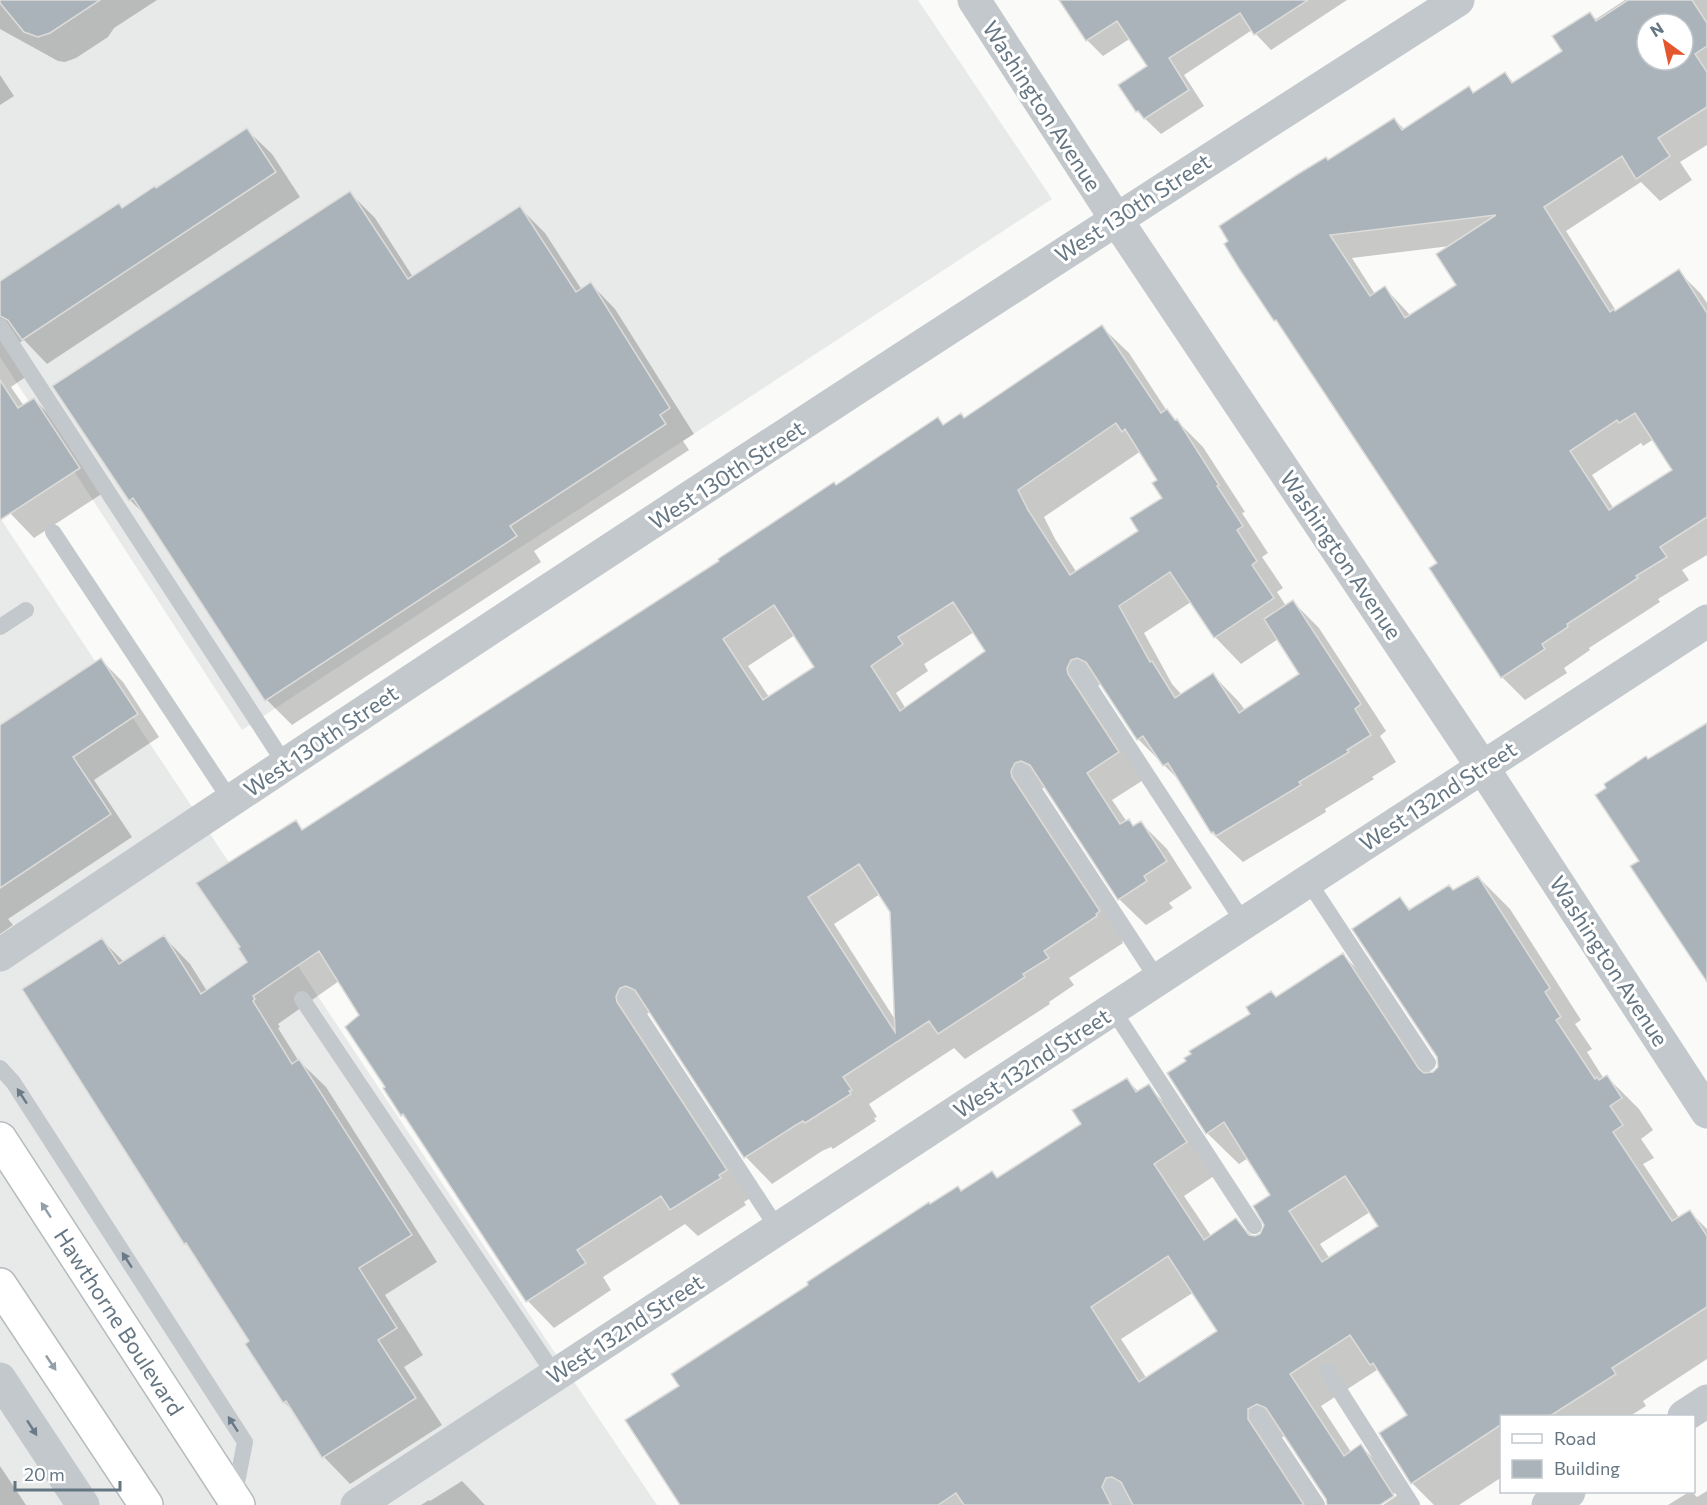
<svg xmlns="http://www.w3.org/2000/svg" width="1707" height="1505" viewBox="0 0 1707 1505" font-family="Commissioner,sans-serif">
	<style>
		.built { fill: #e8e9e9 }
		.shadow { fill: #0003; fill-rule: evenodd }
		.building { fill: #aab3b9; stroke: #dcdcda; stroke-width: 1.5; fill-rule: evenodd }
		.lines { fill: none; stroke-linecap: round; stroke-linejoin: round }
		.primary-casing { stroke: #b5babe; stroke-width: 36 }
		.service { stroke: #c3c8cc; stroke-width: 16 }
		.minor { stroke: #c3c8cc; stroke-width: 33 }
		.primary { stroke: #fff; stroke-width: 33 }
		.oneway { fill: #6a7a87 }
		.oneway2 { fill: #939fa8 }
		.labels { text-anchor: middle; stroke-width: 6; stroke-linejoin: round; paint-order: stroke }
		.street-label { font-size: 22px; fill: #657683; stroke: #fff }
	</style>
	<rect width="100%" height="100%" fill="#fafaf8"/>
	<g class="built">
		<polygon points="0,0 918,0 1052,199 242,730 0,357"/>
		<polygon points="0,518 591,1407 657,1505 0,1505"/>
	</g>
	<g class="shadow">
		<polygon points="0,0 157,0 114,28 108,37 76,58 65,62 58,61 0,29"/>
		<polygon points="1073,0 1347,0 1271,50 1252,30 1184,75 1204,106 1161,134 1137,111 1149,66 1131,38 1103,56 1087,40 1067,9"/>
		<path d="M 1625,0 L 1707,0 L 1707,145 L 1680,162 L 1692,180 L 1660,201 L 1641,182 L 1566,231 L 1616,311 L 1678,271 L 1701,294 L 1707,303 L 1707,555 L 1682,570 L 1689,580 L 1658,599 L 1660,602 L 1589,648 L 1590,650 L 1564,668 L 1567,673 L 1525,700 L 1502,677 L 1431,569 L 1439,564 L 1226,244 L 1329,162 L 1394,119 L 1405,130 L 1468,88 L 1474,94 L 1505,74 L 1514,83 L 1564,51 L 1590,14 L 1596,19 ZM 1647,24 L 1683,24 L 1683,60 L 1647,60 ZM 1450,246 L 1458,285 L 1411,316 L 1385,288 L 1375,294 L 1352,258 ZM 1654,439 L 1674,470 L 1614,509 L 1592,475 L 1641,443 L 1643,446 Z"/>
		<polygon points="0,75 14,96 0,105"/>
		<polygon points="247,130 272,154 300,197 47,364 24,340 15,345 27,376 11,387 24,406 34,399 58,424 103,493 34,538 10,513 0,499 0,283 156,190"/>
		<polygon points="350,193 375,218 413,277 520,208 545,233 582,290 591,284 615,309 694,434 683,441 689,450 534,551 541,562 292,725 267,700 148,518 130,500"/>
		<path d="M 1102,327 L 1129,353 L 1167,411 L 1203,447 L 1245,512 L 1242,513 L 1268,553 L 1262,557 L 1283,588 L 1277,592 L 1286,606 L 1293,602 L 1319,628 L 1386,731 L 1380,736 L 1396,762 L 1372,777 L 1374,779 L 1325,809 L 1326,812 L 1243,862 L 1212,833 L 1182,783 L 1138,739 L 1102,684 L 1097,686 L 1145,779 L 1112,800 L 1127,822 L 1128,821 L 1134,827 L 1141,823 L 1167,849 L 1192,888 L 1169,903 L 1173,908 L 1146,925 L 1119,899 L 1046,787 L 1041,789 L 1126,938 L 1122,941 L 1123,943 L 1069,978 L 1074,985 L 1049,1002 L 1050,1004 L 965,1059 L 954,1048 L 869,1104 L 877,1117 L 874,1118 L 876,1121 L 833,1149 L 831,1147 L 822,1151 L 772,1184 L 746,1157 L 651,1012 L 646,1014 L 752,1197 L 744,1202 L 746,1205 L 698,1236 L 685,1224 L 603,1277 L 611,1290 L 554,1328 L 528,1301 L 413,1126 L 402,1115 L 387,1087 L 361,1016 L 339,981 L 278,1024 L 280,1027 L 278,1028 L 298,1060 L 326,1087 L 437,1262 L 385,1295 L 423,1355 L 404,1367 L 442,1425 L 350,1484 L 324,1457 L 295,1413 L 284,1402 L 251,1342 L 102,940 L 124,962 L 164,937 L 190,964 L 207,991 L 249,963 L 295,822 L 304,831 L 938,419 L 944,426 L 964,419 ZM 1141,451 L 1159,480 L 1164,498 L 1140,531 L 1077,573 L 1055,539 L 1044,517 ZM 1191,602 L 1215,637 L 1241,664 L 1278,639 L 1301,674 L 1245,710 L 1239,702 L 1213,675 L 1182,695 L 1172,684 L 1144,633 ZM 974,632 L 987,652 L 906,709 L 896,693 L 928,671 L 924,664 ZM 795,635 L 816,667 L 769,697 L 748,666 ZM 880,894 L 892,911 L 896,1021 L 834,924 Z"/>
		<polygon points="101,660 123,682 159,737 94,780 132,837 8,919 13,925 0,934 0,727"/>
		<path d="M 1478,877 L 1510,909 L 1581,1020 L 1575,1024 L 1592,1049 L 1587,1052 L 1604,1079 L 1607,1077 L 1639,1109 L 1653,1130 L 1641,1139 L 1654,1158 L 1643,1164 L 1680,1219 L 1690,1212 L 1707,1229 L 1707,1359 L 1643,1401 L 1646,1406 L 1630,1416 L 1502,1416 L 1502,1477 L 1459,1505 L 1434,1505 L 1412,1483 L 1381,1433 L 1409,1415 L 1384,1377 L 1377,1370 L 1321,1406 L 1351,1452 L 1361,1446 L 1393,1478 L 1410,1505 L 1383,1505 L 1401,1493 L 1399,1490 L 1378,1505 L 1328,1505 L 1328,1499 L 1286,1436 L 1282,1437 L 1278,1447 L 1314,1505 L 682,1505 L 681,1387 L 931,1206 L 962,1192 L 992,1173 L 999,1179 L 1083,1124 L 1127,1080 L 1139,1092 L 1148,1086 L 1180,1118 L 1217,1174 L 1184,1196 L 1211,1236 L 1236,1220 L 1254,1238 L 1261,1236 L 1272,1195 L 1248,1158 L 1239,1164 L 1207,1133 L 1277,998 L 1343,955 L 1375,987 L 1432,1074 L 1435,1073 L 1440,1063 L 1400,899 L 1412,911 ZM 1370,1212 L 1380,1227 L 1330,1259 L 1320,1244 ZM 1194,1292 L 1219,1331 L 1147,1379 L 1121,1339 Z"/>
		<polygon points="0,1466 26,1505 0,1505"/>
		<polygon points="462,1481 485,1505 421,1505 429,1500 430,1501"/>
		<polygon points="1707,1491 1707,1505 1668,1505 1689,1492 1692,1492 1697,1497"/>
	</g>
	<g class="building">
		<polygon points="0,0 100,0 50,33 38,37 24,32 0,3"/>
		<polygon points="1059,0 1308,0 1254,35 1240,13 1169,58 1189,90 1144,119 1138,111 1136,112 1118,85 1147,66 1117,21 1086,41"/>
		<path d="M 1628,0 L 1692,0 L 1707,23 L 1707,46 L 1695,54 L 1707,72 L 1707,107 L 1658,138 L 1670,156 L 1636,179 L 1622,156 L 1544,207 L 1610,312 L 1614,309 L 1615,311 L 1679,269 L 1707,313 L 1707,517 L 1660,547 L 1667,557 L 1636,576 L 1638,578 L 1567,624 L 1568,627 L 1542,644 L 1545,649 L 1501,678 L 1429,568 L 1437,563 L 1276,320 L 1274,321 L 1240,270 L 1224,244 L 1228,241 L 1219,226 L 1298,174 L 1326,157 L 1328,160 L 1394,118 L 1402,130 L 1469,86 L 1473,93 L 1505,72 L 1512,83 L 1562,51 L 1552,36 L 1590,12 L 1596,21 ZM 1647,24 L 1683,24 L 1683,60 L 1647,60 ZM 1496,215 L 1436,254 L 1456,285 L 1405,318 L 1385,286 L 1370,296 L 1330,235 ZM 1635,413 L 1672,470 L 1609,510 L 1570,451 L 1617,420 L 1619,423 Z"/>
		<polygon points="247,128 276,172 22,340 8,320 0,316 0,281 119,203 122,208 155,186 156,188"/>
		<polygon points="350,191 408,279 520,206 576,292 591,282 670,408 660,415 666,424 510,526 517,536 265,701 133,498 129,501 52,386"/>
		<path d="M 1102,325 L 1161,413 L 1167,409 L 1175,420 L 1177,419 L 1219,485 L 1217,486 L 1243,526 L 1237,530 L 1257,561 L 1252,565 L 1274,598 L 1214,638 L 1170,572 L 1119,606 L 1150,662 L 1152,661 L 1175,698 L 1213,673 L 1239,713 L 1299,674 L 1264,619 L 1293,600 L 1361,704 L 1355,709 L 1371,735 L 1347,750 L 1349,752 L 1299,782 L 1301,785 L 1216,836 L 1213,832 L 1211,833 L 1168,763 L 1163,766 L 1143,736 L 1137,740 L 1086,662 L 1077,658 L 1071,660 L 1067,668 L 1068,674 L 1119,752 L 1087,773 L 1120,824 L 1129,819 L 1133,826 L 1141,821 L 1167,861 L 1144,876 L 1147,881 L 1118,900 L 1030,765 L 1021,761 L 1015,763 L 1011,771 L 1012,777 L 1100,911 L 1096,914 L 1097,916 L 1044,951 L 1049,958 L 1023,974 L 1025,977 L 938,1034 L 929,1021 L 843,1077 L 852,1090 L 849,1091 L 851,1094 L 805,1123 L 803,1121 L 796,1125 L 744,1158 L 635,990 L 626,986 L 620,988 L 616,996 L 617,1002 L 727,1170 L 719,1175 L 721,1178 L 670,1210 L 661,1196 L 577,1250 L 586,1263 L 526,1302 L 403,1114 L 401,1116 L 383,1088 L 385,1087 L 345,1027 L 359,1015 L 319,951 L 253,996 L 255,999 L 253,1001 L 292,1064 L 299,1059 L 412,1235 L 359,1268 L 397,1328 L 378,1340 L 416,1398 L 322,1458 L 286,1401 L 283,1403 L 245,1344 L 249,1341 L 186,1243 L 184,1244 L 22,989 L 102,938 L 119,964 L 164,935 L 201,994 L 247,962 L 238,948 L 240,947 L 196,883 L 296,820 L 302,830 L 719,561 L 718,559 L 834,482 L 836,485 L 938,417 L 943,425 L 961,413 L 964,418 ZM 1116,423 L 1122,432 L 1125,429 L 1157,480 L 1152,483 L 1162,498 L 1130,518 L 1138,531 L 1070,575 L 1028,510 L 1018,490 ZM 953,602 L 985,651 L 900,711 L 871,666 L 903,644 L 898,637 ZM 774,605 L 814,667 L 763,700 L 723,639 ZM 859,864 L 890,912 L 895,1032 L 808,897 Z"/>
		<polygon points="0,380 18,408 34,398 80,468 0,520"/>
		<polygon points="101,658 138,714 73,757 111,814 0,888 0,725"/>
		<polygon points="1707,723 1707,982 1630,866 1639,861 1595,795 1606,788 1604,784 1646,756 1648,759"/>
		<path d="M 1478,876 L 1550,988 L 1545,992 L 1561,1017 L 1556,1020 L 1595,1079 L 1597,1077 L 1599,1080 L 1607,1075 L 1622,1098 L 1610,1106 L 1623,1125 L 1613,1132 L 1672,1221 L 1690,1210 L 1707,1236 L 1707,1307 L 1612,1368 L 1616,1374 L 1550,1416 L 1502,1416 L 1502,1424 L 1411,1484 L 1379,1433 L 1407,1415 L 1373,1363 L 1370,1365 L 1350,1335 L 1290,1374 L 1344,1456 L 1361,1444 L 1394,1496 L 1380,1505 L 1327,1505 L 1326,1499 L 1266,1408 L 1257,1404 L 1248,1409 L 1248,1419 L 1304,1505 L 1133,1505 L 1121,1482 L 1112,1477 L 1106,1478 L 1102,1487 L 1111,1505 L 964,1505 L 956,1493 L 938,1505 L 680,1505 L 625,1420 L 679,1386 L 671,1374 L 808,1285 L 807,1282 L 929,1202 L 930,1204 L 958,1186 L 961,1191 L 992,1171 L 997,1178 L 1081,1124 L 1072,1110 L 1127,1078 L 1136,1092 L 1149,1084 L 1187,1142 L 1154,1164 L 1204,1240 L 1236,1218 L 1249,1235 L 1255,1236 L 1260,1234 L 1264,1225 L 1253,1206 L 1270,1195 L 1224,1122 L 1206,1134 L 1167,1073 L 1186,1061 L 1184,1058 L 1191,1054 L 1189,1051 L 1250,1014 L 1246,1007 L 1271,991 L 1276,997 L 1343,953 L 1419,1069 L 1424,1073 L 1433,1072 L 1438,1067 L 1437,1057 L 1352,929 L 1400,897 L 1409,910 L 1449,885 L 1453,890 ZM 1345,1176 L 1378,1226 L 1322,1262 L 1289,1211 ZM 1168,1256 L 1217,1331 L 1139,1382 L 1091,1307 Z"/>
	</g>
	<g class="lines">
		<defs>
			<g id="primary">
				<polyline points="0,1139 238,1505"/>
				<polyline points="0,1285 146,1505"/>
			</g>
		</defs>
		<use href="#primary" class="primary-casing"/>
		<g class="service">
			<polyline points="0,326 285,764"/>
			<polyline points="53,532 231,801"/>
			<polyline points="0,627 26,610"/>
			<polyline points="1077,668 1244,923"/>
			<polyline points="1021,771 1158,980"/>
			<polyline points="1308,881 1428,1063"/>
			<polyline points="626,996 778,1229"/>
			<polyline points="302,999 555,1375"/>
			<polyline points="1113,1010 1254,1226"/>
			<polyline points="0,1068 13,1082 245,1442 234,1498"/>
			<polyline points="1327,1371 1412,1505"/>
			<polyline points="1257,1414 1317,1505"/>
			<polyline points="1112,1487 1123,1505"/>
		</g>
		<g class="minor">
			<polyline points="974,0 1116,219 1483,768 1707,1112"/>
			<path d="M 0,955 C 482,631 969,313 1458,0"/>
			<polyline points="0,1379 83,1505"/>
			<polyline points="1684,1416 1707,1401"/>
			<polyline points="357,1505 1308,881 1707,621"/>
			<polyline points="1548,1505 1569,1492"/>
		</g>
		<use href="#primary" class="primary"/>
	</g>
	<defs><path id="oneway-solid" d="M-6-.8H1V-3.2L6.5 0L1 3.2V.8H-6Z" transform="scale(1.5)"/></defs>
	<g class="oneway">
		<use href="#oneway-solid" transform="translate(22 1096) rotate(-123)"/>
		<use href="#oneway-solid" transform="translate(127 1260) rotate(-123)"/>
		<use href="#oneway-solid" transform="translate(233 1424) rotate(-123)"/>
		<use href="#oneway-solid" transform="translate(32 1428) rotate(57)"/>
	</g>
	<g class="oneway2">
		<use href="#oneway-solid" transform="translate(46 1210) rotate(-123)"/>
		<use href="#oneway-solid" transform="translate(51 1363) rotate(56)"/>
	</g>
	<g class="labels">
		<g class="street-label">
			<text transform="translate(1042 106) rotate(57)" y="8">Washington Avenue</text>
			<text transform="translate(1133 208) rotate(-33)" y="8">West 130th Street</text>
			<text transform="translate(727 475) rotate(-33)" y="8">West 130th Street</text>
			<text transform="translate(1341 555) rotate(56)" y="8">Washington Avenue</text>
			<text transform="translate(321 741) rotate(-34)" y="8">West 130th Street</text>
			<text transform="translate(1438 796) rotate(-33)" y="8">West 132nd Street</text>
			<text transform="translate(1609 961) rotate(57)" y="8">Washington Avenue</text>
			<text transform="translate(1032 1063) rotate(-33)" y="8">West 132nd Street</text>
			<text transform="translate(119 1322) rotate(57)" y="8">Hawthorne Boulevard</text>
			<text transform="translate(625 1329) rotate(-33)" y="8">West 132nd Street</text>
		</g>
	</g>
	<rect x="1500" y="1415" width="195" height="78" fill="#ffffff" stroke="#c1c8cd" stroke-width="1.5"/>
	<rect x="1512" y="1434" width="30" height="9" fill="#ffffff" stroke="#c1c8cd" stroke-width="1.5"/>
	<text x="1554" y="1445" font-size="18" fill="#657683">Road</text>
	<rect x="1512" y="1460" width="30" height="18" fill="#aab3b9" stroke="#c1c8cd" stroke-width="1.5"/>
	<text x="1554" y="1475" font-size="18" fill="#657683">Building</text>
	<g transform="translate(1665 42) rotate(327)"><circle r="28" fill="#ffffff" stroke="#c1c8cd" stroke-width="1.5"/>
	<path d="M0-4.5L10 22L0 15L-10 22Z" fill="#e4572e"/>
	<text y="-9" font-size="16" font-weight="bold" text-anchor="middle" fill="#657683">N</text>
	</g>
	<path d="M15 1481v9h105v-9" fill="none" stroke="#657683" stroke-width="3"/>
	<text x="24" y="1481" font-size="18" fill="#657683" stroke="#ffffff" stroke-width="4.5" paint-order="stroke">20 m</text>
</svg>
